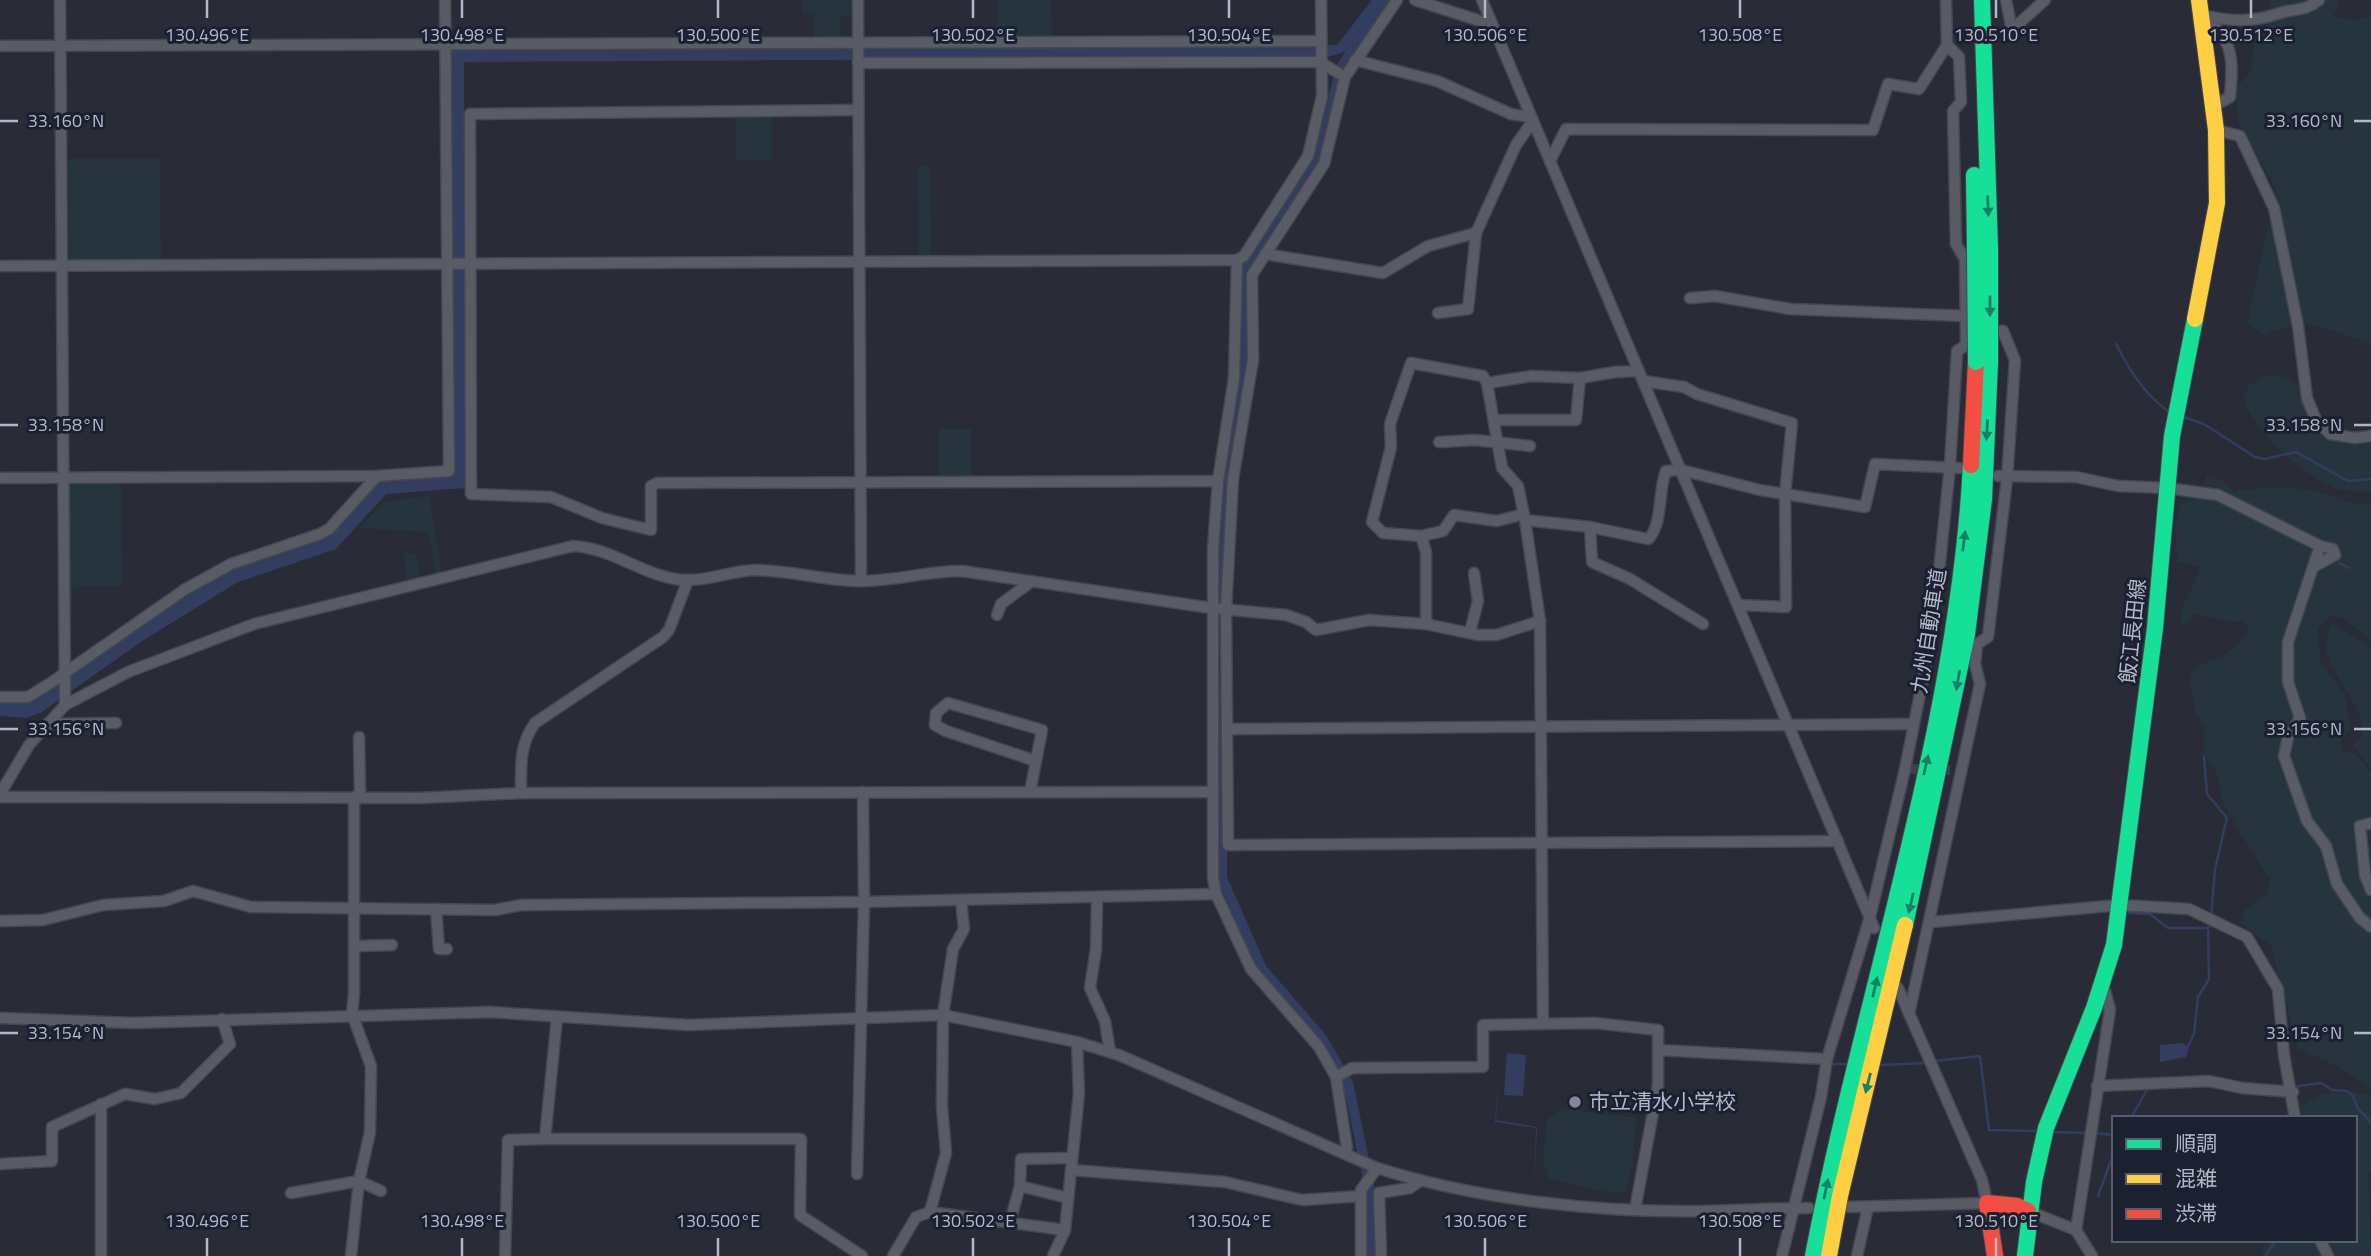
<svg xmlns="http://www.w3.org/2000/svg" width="2371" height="1256" viewBox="0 0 2371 1256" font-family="'Titillium Web','Noto Sans JP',sans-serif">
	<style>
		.green { fill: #26353d }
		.water { fill: #333d5f }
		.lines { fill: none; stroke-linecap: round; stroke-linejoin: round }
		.stream { stroke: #333d5f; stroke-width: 2.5 }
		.canal { stroke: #333d5f; stroke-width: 10 }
		.street-tunnel { stroke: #3e414d; stroke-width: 10; stroke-dasharray: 10 5; stroke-linecap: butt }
		.street-casing { stroke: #454850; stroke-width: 13 }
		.fast-casing { stroke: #454850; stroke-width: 18 }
		.slow-casing { stroke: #454850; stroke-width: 18 }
		.jam-casing { stroke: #454850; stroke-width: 18 }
		.street { stroke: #595c65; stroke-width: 10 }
		.fast { stroke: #16e098; stroke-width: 16 }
		.slow { stroke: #ffcf43; stroke-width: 16 }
		.jam { stroke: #f24e42; stroke-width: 16 }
		.fast-bridge-casing { stroke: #464853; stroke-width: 18; stroke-linecap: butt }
		.fast-bridge { stroke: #16e098; stroke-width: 16 }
		.oneway { fill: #198065 }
		.ticks { fill: none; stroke: #b2b7c9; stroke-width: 2.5 }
		.poi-dot { fill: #828696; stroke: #1c2132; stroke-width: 2.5 }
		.labels { text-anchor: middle; stroke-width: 6; stroke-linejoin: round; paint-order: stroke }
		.street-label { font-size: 21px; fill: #b2b7c9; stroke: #1c2132 }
		.poi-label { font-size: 21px; fill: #b2b7c9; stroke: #1c2132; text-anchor: start }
		.ticks-label { font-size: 18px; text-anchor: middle; fill: #b2b7c9; stroke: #1c2132; stroke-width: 6; stroke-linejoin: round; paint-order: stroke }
	</style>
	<rect width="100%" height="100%" fill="#292c37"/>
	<g class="green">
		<polygon points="802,0 854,0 855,16 840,16 840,39 814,39 814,14 802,13"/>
		<polygon points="998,0 1051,0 1052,39 998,39"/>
		<path d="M 2270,0 L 2339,0 L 2338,9 L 2332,17 L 2355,20 L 2371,16 L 2371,344 C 2331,330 2306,315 2264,335 L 2247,324 L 2276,189 L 2239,124 L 2235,89 L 2251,72 L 2255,35 L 2267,29 Z"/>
		<rect x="736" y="115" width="36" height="45"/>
		<polygon points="68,159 160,159 161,261 69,262"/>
		<polygon points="918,166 930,166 931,257 919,257"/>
		<path d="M 2264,377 C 2270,377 2280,375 2285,377 C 2324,390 2294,453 2371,442 L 2371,492 C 2360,491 2344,492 2334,488 C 2298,470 2257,435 2243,398 L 2249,385 Z"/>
		<rect x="939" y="429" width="32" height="47"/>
		<path d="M 2207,475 L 2223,481 L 2233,492 C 2262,487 2294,485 2323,493 C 2345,499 2346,505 2371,503 L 2371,639 L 2342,618 L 2330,615 L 2318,629 L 2320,662 L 2344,693 L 2351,728 L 2340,742 L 2342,750 L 2355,753 L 2371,772 L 2371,1087 L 2335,1065 L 2298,1048 L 2271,946 L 2240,923 L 2246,909 L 2267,894 L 2270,880 L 2229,815 L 2221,797 L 2218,775 L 2204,753 L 2204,726 L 2196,713 L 2189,681 L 2194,668 C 2217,657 2237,654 2249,629 L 2244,621 L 2225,621 L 2194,613 L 2185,627 L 2181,625 L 2182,609 L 2201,567 L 2177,561 L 2175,522 L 2180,505 L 2198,497 Z"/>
		<polygon points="70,482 121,482 122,586 73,587 70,633"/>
		<polygon points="432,495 430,500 442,576 437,577 428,532 360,528 384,502"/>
		<polygon points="404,552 417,556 420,580 407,583"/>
		<path d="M 2332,624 L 2371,647 L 2371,768 L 2353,745 L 2363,736 C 2362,728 2361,717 2357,709 C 2346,683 2313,655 2332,624 Z"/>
		<polygon points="2356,1092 2371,1095 2371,1171 2368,1171 2371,1256 2266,1256 2261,1252 2268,1240 2355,1240 2355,1118 2299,1118 2302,1105 2324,1094"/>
		<polygon points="1563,1109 1636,1118 1632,1169 1625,1192 1600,1191 1550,1179 1543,1162 1547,1120"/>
	</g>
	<g class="water">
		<polygon points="1372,0 1394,0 1362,45 1355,41 1347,51 1328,57 464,62 465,488 386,494 336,549 238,582 142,641 42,712 26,718 0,716 0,702 20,703 32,699 149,619 234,568 329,536 379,480 452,476 450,48 1337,45"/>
		<polygon points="2182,1043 2189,1047 2186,1057 2160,1062 2160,1045"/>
		<polygon points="1507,1053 1526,1055 1523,1096 1504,1095"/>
		<polygon points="1499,1068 1496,1120 1537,1127 1534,1191 1536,1128 1495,1122"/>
	</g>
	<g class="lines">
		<g class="stream">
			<path d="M 2116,344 C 2129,370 2146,397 2171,413"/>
			<polyline points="2181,416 2204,424 2255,457 2265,459 2296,452 2348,481 2371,479"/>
			<polyline points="2339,563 2349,568"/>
			<polyline points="2204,756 2207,794 2227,818 2215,869 2211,918"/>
			<polyline points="2129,913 2150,914 2168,928 2208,928 2209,924"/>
			<polyline points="2188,1046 2194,1034 2198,997 2209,979 2208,928"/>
			<polyline points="1935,1061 1980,1056 1989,1130 2037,1131"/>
			<polyline points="1830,1064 1848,1064"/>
			<polyline points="1879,1065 1928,1063"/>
			<polyline points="2291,1087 2321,1083 2332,1090 2347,1091 2353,1096 2358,1109 2371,1122"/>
			<polyline points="2131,1118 2148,1088"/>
			<polyline points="2051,1132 2086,1133"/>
			<polyline points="2093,1133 2114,1135"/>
			<polyline points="2098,1196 2112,1158"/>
			<polyline points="2265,1256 2276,1240"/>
		</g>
		<g class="canal">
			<polyline points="1221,612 1227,478 1245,369 1246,270 1317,163 1341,68 1363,33"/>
			<polyline points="1222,690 1222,878 1262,969 1322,1038 1348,1083 1371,1193 1371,1256"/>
		</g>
		<polyline class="street-tunnel" points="1911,769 1950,770"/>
		<defs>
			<g id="street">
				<polyline points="60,0 65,705"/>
				<polyline points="858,0 861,581"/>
				<polyline points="1397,0 1345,77 1324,164 1252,275 1253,360 1233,479 1226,610 1228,845 1838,841"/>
				<polyline points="1415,0 1490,24"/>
				<polyline points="1482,0 1874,928"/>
				<polyline points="2006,0 2011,25 2016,26 2045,0"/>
				<path d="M 2201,15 C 2230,21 2249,23 2277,14 C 2294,8 2305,12 2319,0"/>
				<path d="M 2203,16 C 2235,40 2233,61 2230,97 L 2214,106"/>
				<polyline points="0,46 1321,41"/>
				<polyline points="1355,60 1437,81 1511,114 1529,117"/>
				<polyline points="858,63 1320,62 1345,77"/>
				<polyline points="858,110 470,114 471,494 551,497 602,518 651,530 651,486 657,483 1218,481"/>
				<polyline points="2216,130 2240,136 2274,208 2298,326 2307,398 2316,420 2330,434 2355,438 2371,436"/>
				<polyline points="1550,161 1566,129 1873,130 1888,84 1919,89 1947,45 1946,0"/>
				<polyline points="1265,254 1383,273 1428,246 1476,233"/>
				<polyline points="1237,260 1234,378 1218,481 1213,549 1213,878 1216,894 1251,969 1319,1047 1336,1077 1347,1148"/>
				<polyline points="0,266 1237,260 1244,256 1308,156 1322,96 1321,0"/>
				<polyline points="1690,298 1715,296 1790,309 1965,316"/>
				<polyline points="1438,313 1468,309 1476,233 1516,145 1532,122"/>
				<polyline points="1643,381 1684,387 1697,394 1792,423 1785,494 1786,607 1738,605"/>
				<polyline points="1487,383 1532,376 1580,378 1615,372 1639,371"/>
				<polyline points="1494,420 1576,420 1580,378"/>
				<polyline points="1439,442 1475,440 1530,446"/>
				<polyline points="1998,476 2076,477 2118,486 2167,488 2218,495 2320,546 2288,642 2288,682 2300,718 2288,737 2284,756 2307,821 2326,846 2337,884 2360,918 2371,927"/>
				<polyline points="0,478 377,476 449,471 445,0"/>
				<path d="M 1525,520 L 1590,527 L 1648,539 C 1663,526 1658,489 1666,471 L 1681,470 L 1760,490 L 1865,507 L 1875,464 L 1959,468"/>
				<polyline points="1590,527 1592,562 1630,579 1703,624"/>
				<polyline points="1421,536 1443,531 1454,515 1497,521 1524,514"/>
				<polyline points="2313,567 2335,555 2333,549 2320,546"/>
				<polyline points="997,615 1001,604 1032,581"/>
				<polyline points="1426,624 1426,552 1421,536 1383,533 1372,522 1391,447 1390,424 1411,363 1483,376 1487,383 1502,468 1518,486 1525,520 1540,621 1543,1022"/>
				<polyline points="1470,632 1478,601 1474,573"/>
				<polyline points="0,697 28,697 49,684 184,590 231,564 320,534 329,529 377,476"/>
				<polyline points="47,724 116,723"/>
				<polyline points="1228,729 1913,724"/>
				<polyline points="359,737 360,797"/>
				<polyline points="1030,792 1042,730 948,703 936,713 935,725 946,731 1036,761"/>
				<path d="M 521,793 C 521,766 519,745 535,723 L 663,637 L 669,630 L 688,580"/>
				<path d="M 0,794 L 29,745 L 65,705 L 128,672 L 254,624 L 573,546 C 614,548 645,578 685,580 C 708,581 731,571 754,570 C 790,570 825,581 861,581 C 895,581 927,571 962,571 L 1211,608 L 1286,615 L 1306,622 L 1316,630 L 1369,620 L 1426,624 L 1478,635 L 1496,635 L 1540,621"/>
				<polyline points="0,797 420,798 521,793 1212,792"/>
				<polyline points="2371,823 2360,826 2365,875 2371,890"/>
				<polyline points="1097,897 1096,949 1090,988 1105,1021 1110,1052"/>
				<polyline points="436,909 439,949 447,949"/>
				<polyline points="0,921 43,920 103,905 164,901 193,891 251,907 495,910 521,905 864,902 1216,894"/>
				<polyline points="1931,922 2119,905 2189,909 2247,937 2278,989 2284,1055 2295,1118"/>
				<polyline points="354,946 392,945"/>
				<polyline points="1909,1014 1980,684 1975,664 1977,644 1988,637 2007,479 2015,360 2003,331 1986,331"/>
				<path d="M 0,1018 L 133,1023 L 490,1012 L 688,1025 L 943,1015 L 1077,1042 L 1119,1055 L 1377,1168 C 1479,1200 1600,1213 1707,1211 C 1741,1210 1775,1208 1809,1208"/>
				<polyline points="1658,1050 1827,1059"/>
				<polyline points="1336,1077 1352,1068 1483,1067 1483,1025 1595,1023 1658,1030 1658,1085 1635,1210"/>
				<polyline points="2097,1086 2209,1081 2242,1088 2293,1092"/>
				<polyline points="101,1104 101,1256"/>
				<polyline points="545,1139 557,1017"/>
				<polyline points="0,1164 52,1161 52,1127 125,1094 155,1099 181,1093 230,1044 222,1019"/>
				<polyline points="1071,1170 1225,1182 1302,1200 1361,1196"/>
				<polyline points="857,1174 864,902 863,792"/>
				<polyline points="1020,1186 1021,1159 1072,1158"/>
				<polyline points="291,1193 359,1181 381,1191"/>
				<polyline points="1849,1207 1987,1203 1982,1180 1898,988"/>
				<polyline points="2028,1211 2076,1230"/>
				<polyline points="930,1212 946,1153 942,1106 943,1015 953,949 964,929 961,900"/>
				<polyline points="1010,1222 1020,1186 1068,1198"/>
				<polyline points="2320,1240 2328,1256"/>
				<polyline points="351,1256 359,1181 370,1132 371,1066 352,1014 354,993 354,797"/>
				<polyline points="505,1256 508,1140 545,1139 801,1139 800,1215 862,1256"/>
				<polyline points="893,1256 916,1217 930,1212 1065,1230"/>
				<polyline points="1053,1256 1065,1230 1079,1093 1077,1042"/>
				<polyline points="1361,1256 1361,1190 1377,1168"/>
				<polyline points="1381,1256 1379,1193 1410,1188 1420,1181"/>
				<polyline points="1782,1256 1821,1097 1827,1059 1870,917 1905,769 1933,629 1950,466 1957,351 1966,345 1965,259 1956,244 1953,111 1961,102 1959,57 1947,45"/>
				<polyline points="1857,1256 1868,1207"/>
				<polyline points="2092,1256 2076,1230 2110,1010 2104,987"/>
			</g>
			<g id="fast">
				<polyline points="1982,0 1990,249"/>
				<polyline points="1974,175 1975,247"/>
				<polyline points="1905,925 1967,634 1984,499 1990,362"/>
				<path d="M 1813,1256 C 1863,994 1957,732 1971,465"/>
				<polyline points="2025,1256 2034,1182 2046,1128 2094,1008 2114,945 2155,628 2172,436 2195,319"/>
			</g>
			<g id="slow">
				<polyline points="2195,319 2217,203 2216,130 2199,0"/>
				<polyline points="1829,1256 1840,1196 1905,925"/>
			</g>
			<g id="jam">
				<polyline points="1971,465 1976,362"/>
				<polyline points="1995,1256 1987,1203 2017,1206 2028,1211"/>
			</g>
		</defs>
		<use href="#street" class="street-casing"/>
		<use href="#fast" class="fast-casing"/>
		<use href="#slow" class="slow-casing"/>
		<use href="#jam" class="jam-casing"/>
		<use href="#street" class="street"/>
		<use href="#fast" class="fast"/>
		<use href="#slow" class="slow"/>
		<use href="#jam" class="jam"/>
		<defs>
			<g id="fast-bridge">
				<polyline points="1975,247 1976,362"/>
				<polyline points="1990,249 1990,362"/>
			</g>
		</defs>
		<use href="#fast-bridge" class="fast-bridge-casing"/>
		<use href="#fast-bridge" class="fast-bridge"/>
	</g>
	<defs><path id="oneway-solid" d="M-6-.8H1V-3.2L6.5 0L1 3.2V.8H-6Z" transform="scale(1.75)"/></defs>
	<g class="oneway">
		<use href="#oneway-solid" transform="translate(1988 206) rotate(88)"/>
		<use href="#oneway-solid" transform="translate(1990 306) rotate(90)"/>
		<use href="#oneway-solid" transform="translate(1987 430) rotate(93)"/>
		<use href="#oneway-solid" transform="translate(1964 541) rotate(-83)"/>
		<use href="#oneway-solid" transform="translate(1958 680) rotate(100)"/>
		<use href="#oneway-solid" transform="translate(1926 765) rotate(-77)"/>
		<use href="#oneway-solid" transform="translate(1911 903) rotate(103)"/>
		<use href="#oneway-solid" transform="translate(1875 987) rotate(-77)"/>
		<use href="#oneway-solid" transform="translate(1868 1083) rotate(104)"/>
		<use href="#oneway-solid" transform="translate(1826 1189) rotate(-78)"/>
	</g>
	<path class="ticks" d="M 207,0 L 207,18M 462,0 L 462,18M 718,0 L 718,18M 973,0 L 973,18M 1229,0 L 1229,18M 1485,0 L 1485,18M 1740,0 L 1740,18M 1996,0 L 1996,18M 2251,0 L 2251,18M 0,121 L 18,121M 2354,121 L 2371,121M 0,425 L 18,425M 2354,425 L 2371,425M 0,729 L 18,729M 2354,729 L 2371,729M 0,1033 L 18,1033M 2354,1033 L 2371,1033M 207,1238 L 207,1256M 462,1238 L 462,1256M 718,1238 L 718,1256M 973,1238 L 973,1256M 1229,1238 L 1229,1256M 1485,1238 L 1485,1256M 1740,1238 L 1740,1256M 1996,1238 L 1996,1256"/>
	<circle class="poi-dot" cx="1575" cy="1102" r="7"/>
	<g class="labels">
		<g class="street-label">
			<text transform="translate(1929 631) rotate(-81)" y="7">九州自動車道</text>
			<text transform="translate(2133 631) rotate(-84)" y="7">飯江長田線</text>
		</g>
		<g class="poi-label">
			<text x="1589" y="1109">市立清水小学校</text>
		</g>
	</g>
	<g class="ticks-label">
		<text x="207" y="41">130.496°E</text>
		<text x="462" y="41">130.498°E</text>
		<text x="718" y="41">130.500°E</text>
		<text x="973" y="41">130.502°E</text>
		<text x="1229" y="41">130.504°E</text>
		<text x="1485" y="41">130.506°E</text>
		<text x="1740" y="41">130.508°E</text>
		<text x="1996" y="41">130.510°E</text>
		<text x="2251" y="41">130.512°E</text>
		<text x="66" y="127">33.160°N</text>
		<text x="2304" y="127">33.160°N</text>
		<text x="66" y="431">33.158°N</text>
		<text x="2304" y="431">33.158°N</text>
		<text x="66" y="735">33.156°N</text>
		<text x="2304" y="735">33.156°N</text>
		<text x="66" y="1039">33.154°N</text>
		<text x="2304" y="1039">33.154°N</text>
		<text x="207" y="1227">130.496°E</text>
		<text x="462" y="1227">130.498°E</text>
		<text x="718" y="1227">130.500°E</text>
		<text x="973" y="1227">130.502°E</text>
		<text x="1229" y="1227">130.504°E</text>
		<text x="1485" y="1227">130.506°E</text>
		<text x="1740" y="1227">130.508°E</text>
		<text x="1996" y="1227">130.510°E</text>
	</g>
	<rect x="2112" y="1116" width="245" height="126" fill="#1c2132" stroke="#585d6e" stroke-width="2"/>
	<rect x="2126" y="1139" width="35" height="10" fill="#16e098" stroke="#585d6e" stroke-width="2"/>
	<text x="2175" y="1151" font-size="21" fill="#b2b7c9">順調</text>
	<rect x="2126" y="1174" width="35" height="10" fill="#ffcf43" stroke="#585d6e" stroke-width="2"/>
	<text x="2175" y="1186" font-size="21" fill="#b2b7c9">混雑</text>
	<rect x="2126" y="1209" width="35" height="10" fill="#f24e42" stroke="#585d6e" stroke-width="2"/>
	<text x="2175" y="1221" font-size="21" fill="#b2b7c9">渋滞</text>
</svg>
